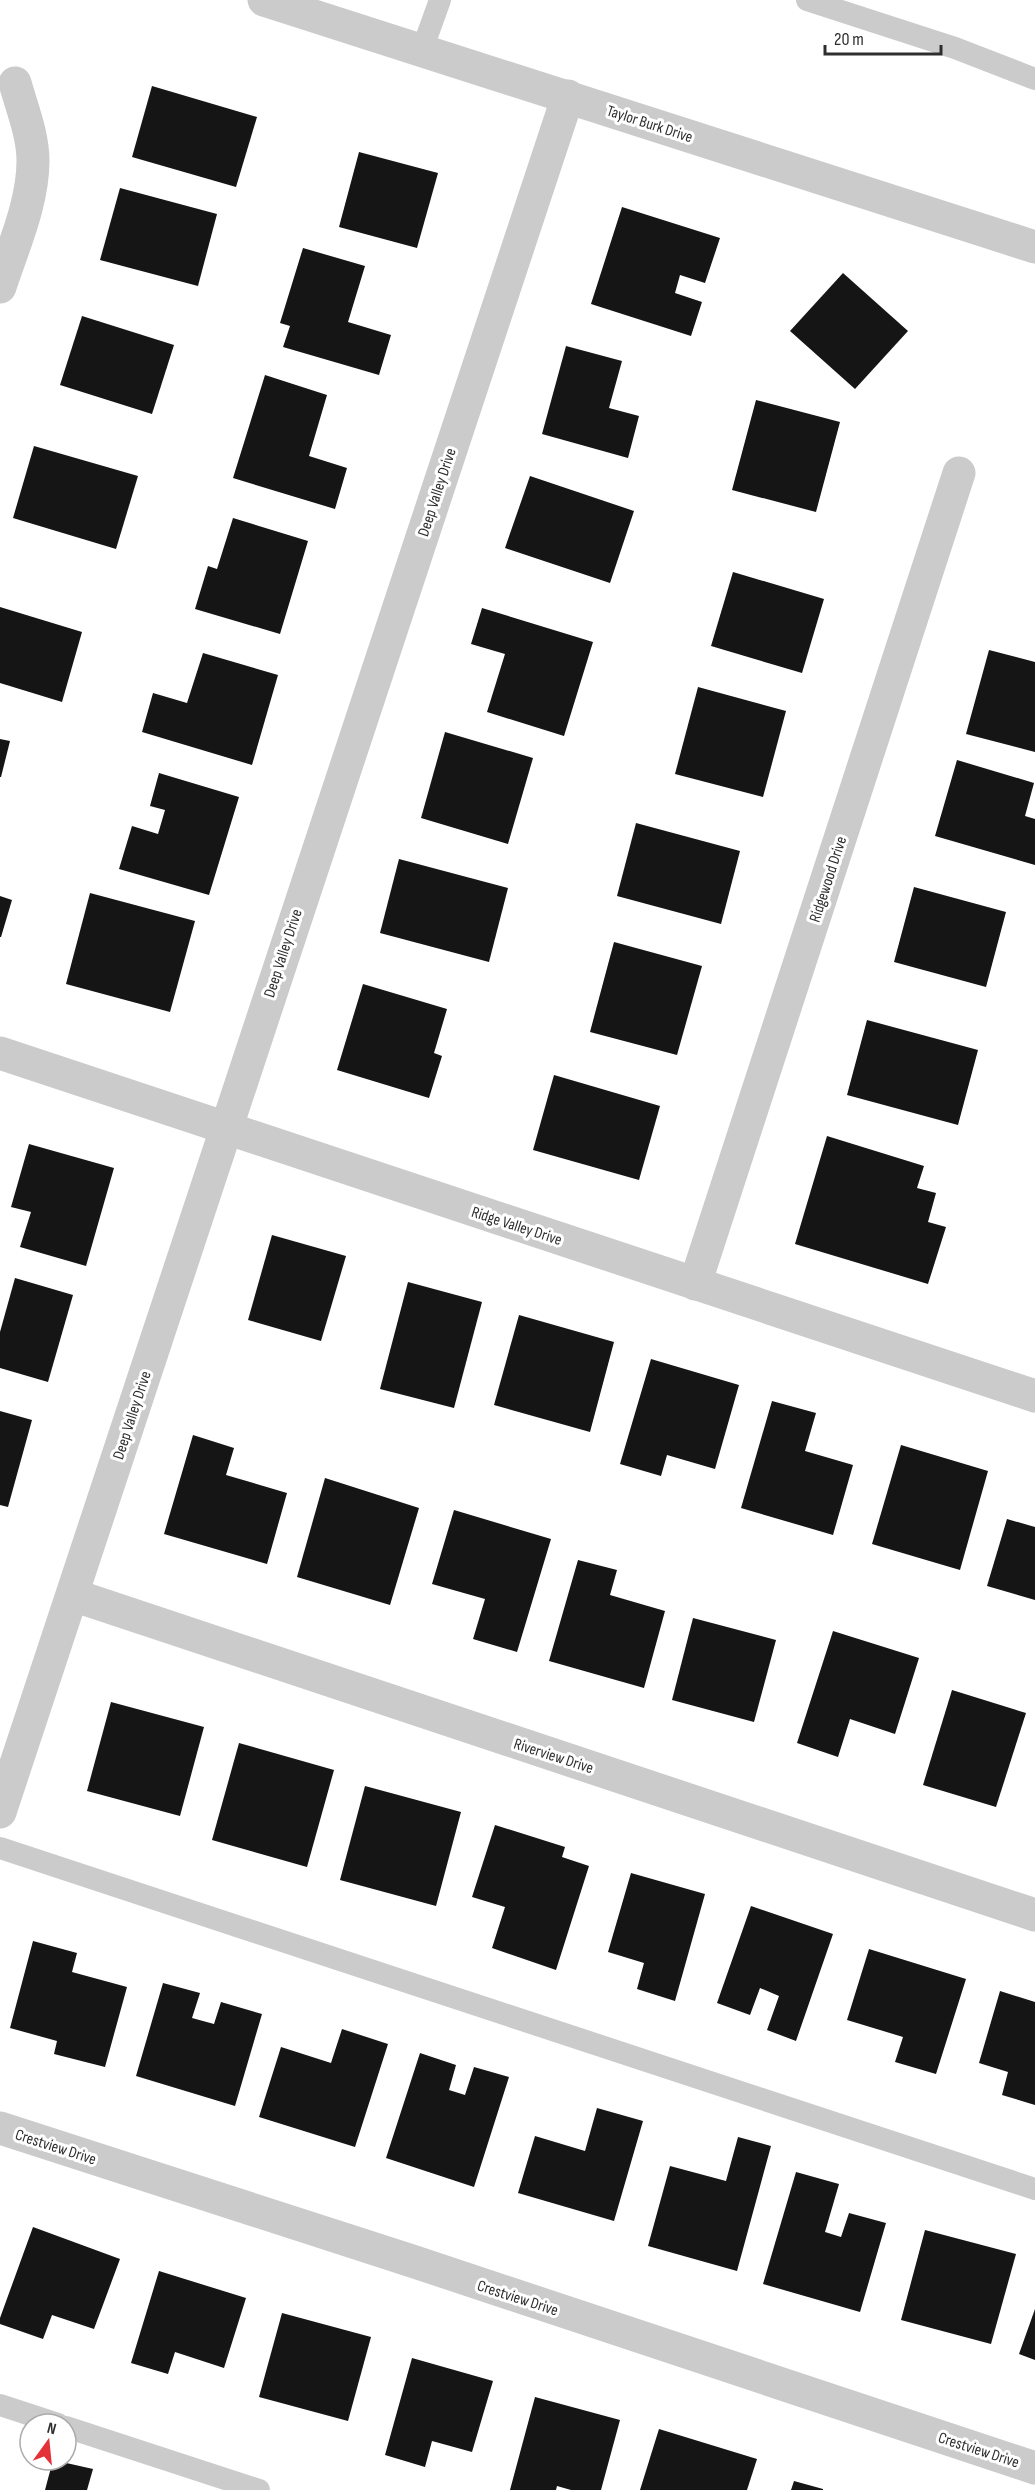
<svg xmlns="http://www.w3.org/2000/svg" width="1035" height="2490" viewBox="0 0 1035 2490" font-family="'Sofia Sans Condensed',sans-serif">
	<style>
		.building { fill: #151515 }
		.lines { fill: none; stroke-linecap: round; stroke-linejoin: round }
		.service { stroke: #cbcbcb; stroke-width: 22 }
		.minor { stroke: #cbcbcb; stroke-width: 33 }
		.tertiary { stroke: #cbcbcb; stroke-width: 33 }
		.labels { text-anchor: middle; stroke-width: 6; stroke-linejoin: round; paint-order: stroke }
		.street-label { font-size: 16px; fill: #2e2e2e; stroke: #fff }
	</style>
	<rect width="100%" height="100%" fill="#fff"/>
	<g class="building">
		<polygon points="152,86 257,117 236,187 132,157"/>
		<polygon points="359,152 438,173 417,248 339,227"/>
		<polygon points="120,188 217,214 198,286 100,260"/>
		<polygon points="622,207 720,238 705,283 680,275 675,293 702,302 691,336 591,304"/>
		<polygon points="303,248 365,266 348,322 391,335 379,375 283,347 290,326 280,323"/>
		<polygon points="843,273 908,331 855,389 790,331"/>
		<polygon points="82,316 174,345 152,414 60,385"/>
		<polygon points="566,346 622,361 609,408 639,416 628,458 542,434"/>
		<polygon points="265,375 327,395 309,456 347,468 335,509 233,478"/>
		<polygon points="756,400 840,422 816,512 732,490"/>
		<polygon points="34,446 138,476 116,549 13,518"/>
		<polygon points="530,476 634,511 610,583 505,548"/>
		<polygon points="233,518 308,541 280,634 195,609 208,566 217,569"/>
		<polygon points="733,572 824,599 802,673 711,646"/>
		<polygon points="0,607 82,632 62,702 0,683"/>
		<polygon points="482,608 593,642 564,736 487,712 505,654 471,644"/>
		<polygon points="989,650 1035,662 1035,752 966,734"/>
		<polygon points="203,653 278,675 252,765 142,732 153,693 187,703"/>
		<polygon points="698,687 786,711 763,797 675,774"/>
		<polygon points="445,732 533,758 508,844 421,818"/>
		<polygon points="0,739 10,741 1,777 0,777"/>
		<polygon points="957,760 1034,783 1025,816 1035,819 1035,865 935,836"/>
		<polygon points="159,773 239,797 209,895 119,869 132,826 158,834 165,810 150,806"/>
		<polygon points="636,823 740,851 721,924 617,896"/>
		<polygon points="399,859 508,888 489,962 380,933"/>
		<polygon points="914,887 1006,912 986,987 894,962"/>
		<polygon points="90,893 195,921 170,1012 66,984"/>
		<polygon points="0,896 12,900 1,937 0,937"/>
		<polygon points="614,942 702,966 677,1055 590,1032"/>
		<polygon points="363,984 447,1009 434,1053 442,1056 429,1098 337,1070"/>
		<polygon points="867,1020 978,1050 958,1125 847,1095"/>
		<polygon points="554,1075 660,1106 639,1180 533,1150"/>
		<polygon points="827,1136 924,1166 917,1188 936,1193 928,1222 946,1227 928,1284 795,1244"/>
		<polygon points="29,1144 114,1168 86,1266 20,1247 31,1212 11,1207"/>
		<polygon points="272,1235 346,1256 321,1341 248,1320"/>
		<polygon points="15,1278 73,1295 48,1382 0,1368 0,1332"/>
		<polygon points="408,1282 482,1302 454,1408 380,1389"/>
		<polygon points="519,1315 614,1342 590,1432 494,1405"/>
		<polygon points="651,1359 739,1385 715,1469 667,1455 661,1476 620,1464"/>
		<polygon points="772,1401 816,1413 805,1451 853,1465 833,1535 741,1508"/>
		<polygon points="0,1411 32,1420 8,1507 0,1505"/>
		<polygon points="193,1435 234,1448 226,1475 287,1493 267,1564 164,1534"/>
		<polygon points="901,1445 988,1471 960,1570 872,1544"/>
		<polygon points="325,1478 419,1508 390,1605 297,1577"/>
		<polygon points="454,1510 551,1539 517,1652 473,1639 485,1599 432,1584"/>
		<polygon points="1007,1519 1035,1527 1035,1600 987,1586"/>
		<polygon points="578,1560 617,1570 610,1595 665,1611 644,1688 549,1661"/>
		<polygon points="693,1618 776,1640 754,1722 672,1700"/>
		<polygon points="833,1631 919,1658 895,1734 850,1719 838,1757 797,1743"/>
		<polygon points="952,1690 1026,1713 996,1807 923,1785"/>
		<polygon points="111,1702 204,1727 180,1816 87,1791"/>
		<polygon points="239,1743 334,1770 307,1867 212,1840"/>
		<polygon points="365,1786 461,1812 436,1906 340,1880"/>
		<polygon points="495,1825 565,1847 562,1857 589,1866 556,1970 492,1948 505,1907 472,1897"/>
		<polygon points="631,1873 705,1894 675,2001 637,1989 644,1963 608,1952"/>
		<polygon points="751,1906 833,1934 796,2041 767,2030 779,1996 760,1988 750,2015 717,2003"/>
		<polygon points="33,1941 77,1953 72,1972 127,1987 105,2067 54,2054 57,2041 10,2028"/>
		<polygon points="869,1949 966,1979 936,2074 895,2062 903,2037 847,2020"/>
		<polygon points="163,1983 200,1993 192,2018 214,2024 221,2002 262,2014 235,2106 136,2076"/>
		<polygon points="1000,1991 1035,2002 1035,2105 1002,2095 1008,2072 979,2063"/>
		<polygon points="342,2029 388,2044 355,2147 259,2117 281,2047 331,2063"/>
		<polygon points="420,2053 456,2065 449,2090 465,2095 474,2067 509,2077 474,2187 386,2158"/>
		<polygon points="597,2108 643,2121 614,2221 518,2193 535,2136 585,2151"/>
		<polygon points="738,2137 771,2146 737,2271 648,2246 670,2166 726,2181"/>
		<polygon points="796,2172 839,2184 825,2232 841,2237 849,2213 886,2223 860,2312 763,2284"/>
		<polygon points="33,2227 120,2259 94,2329 52,2315 43,2339 0,2324 0,2318"/>
		<polygon points="925,2230 1016,2254 991,2344 901,2320"/>
		<polygon points="159,2271 246,2298 224,2368 175,2352 168,2374 131,2363"/>
		<polygon points="1035,2309 1035,2360 1019,2354"/>
		<polygon points="282,2313 371,2337 348,2421 259,2397"/>
		<polygon points="412,2358 493,2381 472,2452 432,2441 425,2467 385,2455"/>
		<polygon points="535,2397 620,2420 601,2490 571,2490 557,2486 556,2490 510,2490"/>
		<polygon points="659,2429 757,2459 747,2490 640,2490"/>
		<polygon points="53,2460 93,2469 87,2490 45,2490"/>
		<polygon points="794,2481 823,2489 823,2490 791,2490"/>
	</g>
	<g class="lines">
		<g class="service">
			<polyline points="807,0 955,48 1035,79"/>
			<polyline points="422,50 440,0"/>
			<polyline points="0,1848 1035,2189"/>
			<polyline points="0,2405 58,2424"/>
			<polyline points="66,2427 259,2490"/>
		</g>
		<g class="minor">
			<path d="M 0,287 C 13,247 33,203 33,161 C 33,135 22,108 15,83"/>
			<polyline points="0,1053 1035,1396"/>
			<polyline points="695,1284 959,473"/>
			<polyline points="73,1595 1035,1915"/>
			<polyline points="0,1812 568,96"/>
			<polyline points="0,2128 415,2262 1035,2468"/>
		</g>
		<polyline class="tertiary" points="264,0 1035,247"/>
	</g>
	<g class="labels">
		<g class="street-label">
			<text transform="translate(650 123) rotate(18)" y="6">Taylor Burk Drive</text>
			<text transform="translate(436 492) rotate(-72)" y="6">Deep Valley Drive</text>
			<text transform="translate(827 879) rotate(-72)" y="6">Ridgewood Drive</text>
			<text transform="translate(282 953) rotate(-72)" y="6">Deep Valley Drive</text>
			<text transform="translate(517 1225) rotate(18)" y="6">Ridge Valley Drive</text>
			<text transform="translate(131 1415) rotate(-72)" y="6">Deep Valley Drive</text>
			<text transform="translate(554 1755) rotate(18)" y="6">Riverview Drive</text>
			<text transform="translate(56 2146) rotate(18)" y="6">Crestview Drive</text>
			<text transform="translate(518 2297) rotate(18)" y="6">Crestview Drive</text>
			<text transform="translate(979 2449) rotate(18)" y="6">Crestview Drive</text>
		</g>
	</g>
	<g transform="translate(48 2442) rotate(15)"><circle r="28" fill="#ffffff" stroke="#ababab" stroke-width="1.5"/>
	<path d="M0-4.5L10 22L0 15L-10 22Z" fill="#e43139"/>
	<text y="-9" font-size="16" font-weight="bold" text-anchor="middle" fill="#2e2e2e">N</text>
	</g>
	<path d="M825 45v9h116v-9" fill="none" stroke="#2e2e2e" stroke-width="3"/>
	<text x="834" y="45" font-size="18" fill="#2e2e2e" stroke="#ffffff" stroke-width="4.5" paint-order="stroke">20 m</text>
</svg>
